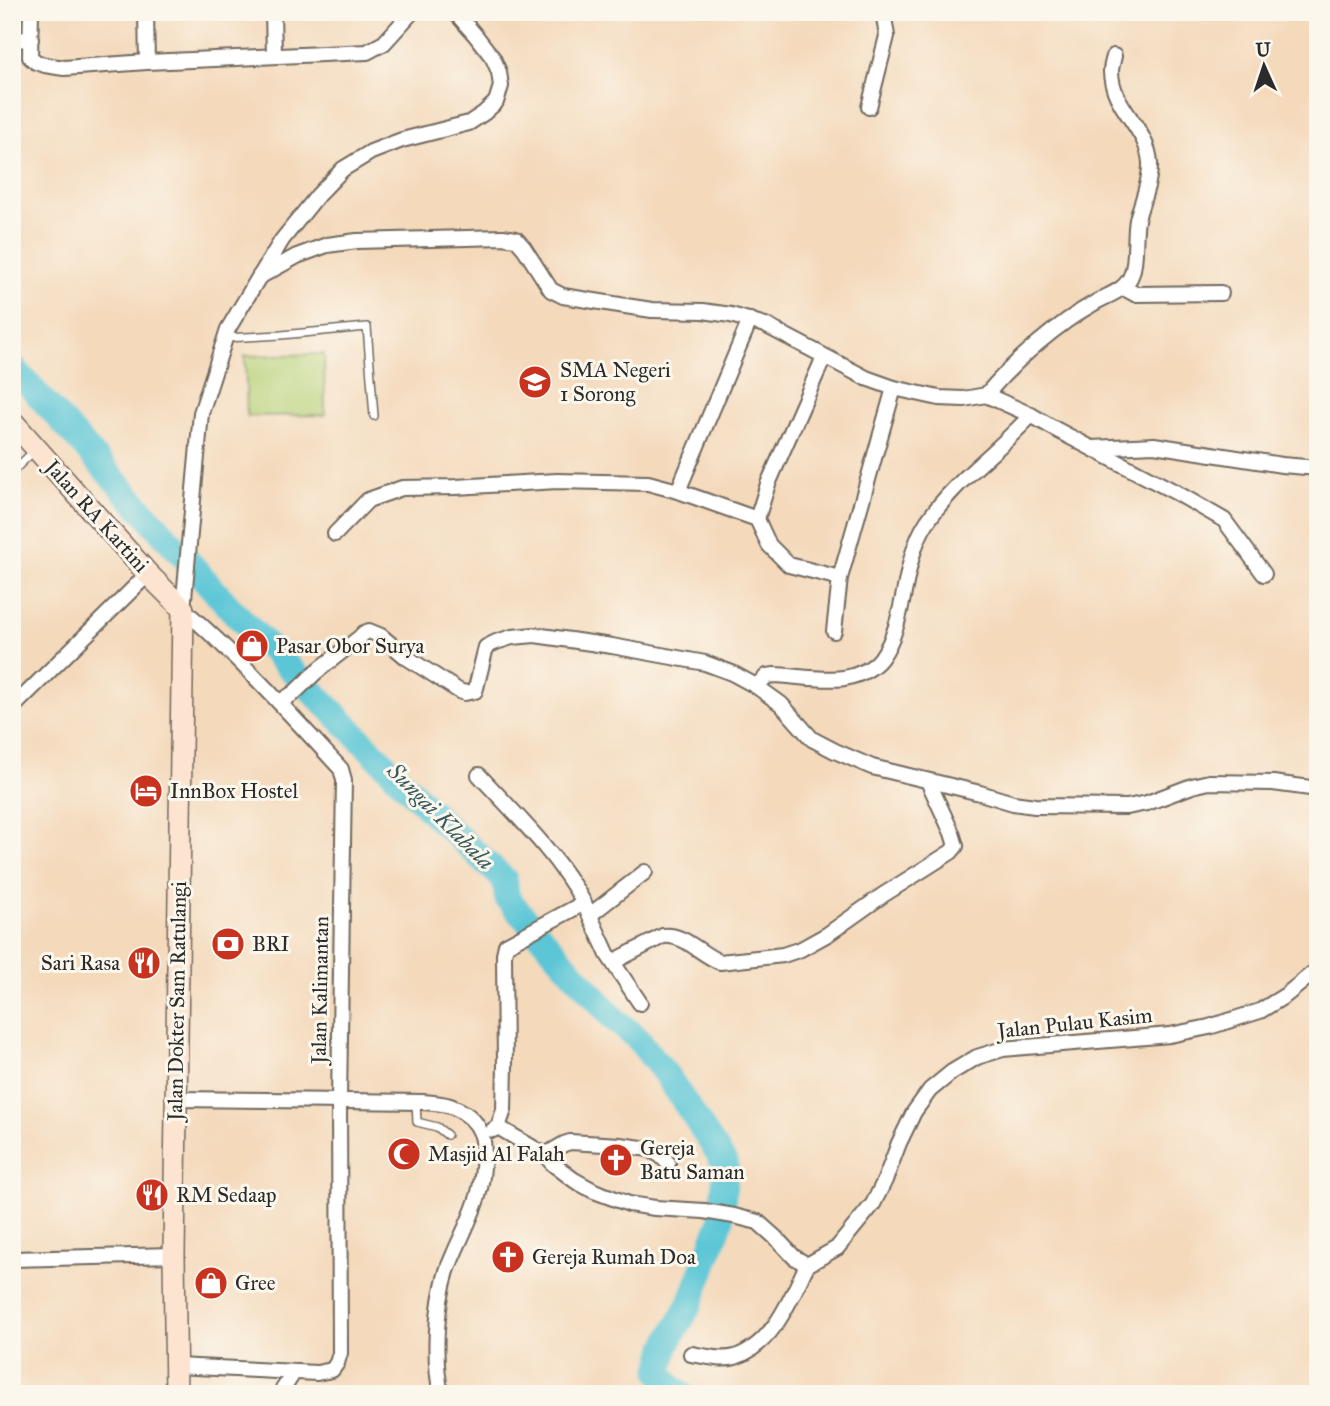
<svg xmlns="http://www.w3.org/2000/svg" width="1330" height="1406" viewBox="0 0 1330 1406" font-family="'IM FELL Great Primer',serif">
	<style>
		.green { fill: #b5d076; stroke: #707e50; stroke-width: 2 }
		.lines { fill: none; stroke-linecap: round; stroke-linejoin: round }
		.river { stroke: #5bc6d6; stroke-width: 26 }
		.lane-casing { stroke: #71685d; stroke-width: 10 }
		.street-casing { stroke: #71685d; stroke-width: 18 }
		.secondary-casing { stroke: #71685d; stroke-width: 24 }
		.lane { stroke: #fff; stroke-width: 7 }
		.street { stroke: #fff; stroke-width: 14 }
		.secondary { stroke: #fde4d1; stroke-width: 21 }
		.labels { text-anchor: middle; stroke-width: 6; stroke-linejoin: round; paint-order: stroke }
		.poi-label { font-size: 21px; fill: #2b2b2b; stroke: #fbf7ec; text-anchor: start }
		.street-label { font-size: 21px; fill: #2b2b2b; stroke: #fbf7ec }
		.water-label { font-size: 23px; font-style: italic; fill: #395a5e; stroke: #fbf7ec }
	</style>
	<rect width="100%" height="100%" fill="#fbf7ec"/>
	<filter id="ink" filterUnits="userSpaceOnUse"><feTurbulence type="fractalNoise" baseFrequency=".0143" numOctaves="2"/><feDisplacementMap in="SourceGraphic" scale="14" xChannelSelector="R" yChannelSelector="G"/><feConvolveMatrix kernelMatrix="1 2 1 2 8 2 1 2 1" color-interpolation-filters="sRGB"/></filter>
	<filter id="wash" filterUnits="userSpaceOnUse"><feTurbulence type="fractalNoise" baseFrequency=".00686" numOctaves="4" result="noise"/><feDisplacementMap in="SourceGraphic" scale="28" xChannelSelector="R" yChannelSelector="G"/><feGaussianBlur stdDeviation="1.57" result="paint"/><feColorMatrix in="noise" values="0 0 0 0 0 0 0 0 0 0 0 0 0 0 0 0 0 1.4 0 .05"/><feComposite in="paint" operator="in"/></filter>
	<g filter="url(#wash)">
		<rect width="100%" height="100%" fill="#f4d9bb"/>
		<polygon class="green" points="324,354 325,415 247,416 245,356"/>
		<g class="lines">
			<polyline class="river" points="12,366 231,609 441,821 505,880 507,898 615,1020 637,1038 668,1077 726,1165 721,1221 690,1304 667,1345 660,1372 672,1388 682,1394"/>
		</g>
	</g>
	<g filter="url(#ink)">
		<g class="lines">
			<defs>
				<g id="lane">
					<polyline points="225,338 281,335 367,327 374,416"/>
					<polyline points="12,472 34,451"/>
					<polyline points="416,1102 417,1122 437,1127 447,1135"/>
				</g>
				<g id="street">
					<polyline points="31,12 30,57 36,62 45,65 64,68 147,62 367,52 384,43 412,12"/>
					<polyline points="146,12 147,62"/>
					<polyline points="273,12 274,55"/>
					<polyline points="12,40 31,39"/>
					<polyline points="869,107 887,36 883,12"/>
					<polyline points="260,276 282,240 318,195 343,169 371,152 402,140 469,123 484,113 496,102 501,86 499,72 493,58 476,36 455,12"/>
					<polyline points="1124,288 1135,294 1221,293"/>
					<polyline points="986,395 1031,415 1057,430 1177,493 1224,520 1264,574"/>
					<polyline points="1092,448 1154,445 1282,465 1318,468"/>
					<polyline points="678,491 750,320"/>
					<polyline points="757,519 768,484 824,357"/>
					<polyline points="335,534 368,500 402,488 456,487 557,481 648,483 678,491 757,519 769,545 789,565 840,578"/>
					<polyline points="834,631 840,578 894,388"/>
					<path d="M 756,686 L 767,676 L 775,675 C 795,676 825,681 844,678 C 857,676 873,669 881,658 C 908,621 901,561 927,522 C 955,480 998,452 1031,415"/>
					<polyline points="280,702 294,693 316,672 359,638 364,633 369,631 381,636 406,657 459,691 465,693 475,691 476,688 486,647 496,642 512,637 535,635 612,646 705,663 732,673 756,686 781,704 812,739 835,751 872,767 980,793 1013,803 1035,806 1127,807 1147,803 1192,786 1209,782 1273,783 1318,789"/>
					<polyline points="12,708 148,574"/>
					<path d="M 479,775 C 517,816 557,854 584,903"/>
					<polyline points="590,915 645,872"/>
					<path d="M 613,962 L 663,936 C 684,933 701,955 720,962 L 783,955 L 801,949 L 828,934 L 883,895 L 951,852 L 956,846 L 952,833 L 928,781"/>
					<path d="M 176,1099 L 423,1102 C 433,1103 446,1103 455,1108 C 467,1113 476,1121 481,1133 C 487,1148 482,1187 476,1202 C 468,1226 455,1248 447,1271 C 436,1306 433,1358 441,1394"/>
					<polyline points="498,1127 545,1155 553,1164 574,1180 594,1191 629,1204 655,1208 704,1211 734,1216 758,1222 776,1238 794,1257 807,1265 837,1248 873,1204 885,1180 899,1143 914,1112 930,1090 952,1072 977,1057 1003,1049 1170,1035 1209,1027 1260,1011 1286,995 1318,969"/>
					<polyline points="493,1130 498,1127 504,1110 505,1065 504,954 506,945 584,903 608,955 640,1003"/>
					<polyline points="545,1155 564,1144 570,1142 620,1145 649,1149 660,1155 668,1163"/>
					<polyline points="12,1259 174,1255"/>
					<path d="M 691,1354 C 705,1356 721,1361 735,1357 C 773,1345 791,1298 807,1265"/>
					<path d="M 176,1366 L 317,1373 L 332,1370 L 337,1363 L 340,1353 L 339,1100 L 344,780 L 341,769 C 290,714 240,658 183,609 L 201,413 L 228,329 L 259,277 L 297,256 L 327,245 L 357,241 L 503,237 L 516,239 L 524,248 L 551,290 L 563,296 L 632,307 L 652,310 L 703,311 L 731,315 L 765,325 L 866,378 L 894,388 L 939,398 L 964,399 L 986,395 C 1014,361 1057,324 1096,302 C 1110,294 1127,290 1132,273 C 1137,259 1134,236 1137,220 C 1141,202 1151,182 1150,163 C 1148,128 1111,107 1111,71 C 1111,67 1113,61 1114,56"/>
					<polyline points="280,1394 294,1372"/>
				</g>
				<polyline id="secondary" points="12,421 148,574 183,609 174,1255 176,1394"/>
			</defs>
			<use href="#lane" class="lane-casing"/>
			<use href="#street" class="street-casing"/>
			<use href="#secondary" class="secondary-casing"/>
			<use href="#lane" class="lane"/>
			<use href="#street" class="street"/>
			<use href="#secondary" class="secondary"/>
		</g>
	</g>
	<defs>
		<symbol id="school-disc" viewBox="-11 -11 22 22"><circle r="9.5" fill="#c8321e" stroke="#fbf7ec"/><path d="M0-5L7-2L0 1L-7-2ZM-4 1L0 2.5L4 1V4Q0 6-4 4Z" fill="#fff"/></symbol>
		<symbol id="shop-disc" viewBox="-11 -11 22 22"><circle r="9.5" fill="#c8321e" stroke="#fbf7ec"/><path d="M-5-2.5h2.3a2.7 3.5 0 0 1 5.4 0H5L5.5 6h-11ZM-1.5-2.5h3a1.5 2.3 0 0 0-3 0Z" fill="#fff"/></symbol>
		<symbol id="hotel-disc" viewBox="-11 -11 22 22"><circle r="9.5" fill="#c8321e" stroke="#fbf7ec"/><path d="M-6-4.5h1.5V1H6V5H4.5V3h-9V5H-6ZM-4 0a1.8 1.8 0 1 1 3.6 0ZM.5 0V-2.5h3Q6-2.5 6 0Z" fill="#fff"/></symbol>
		<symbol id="bank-disc" viewBox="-11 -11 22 22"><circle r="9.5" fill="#c8321e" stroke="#fbf7ec"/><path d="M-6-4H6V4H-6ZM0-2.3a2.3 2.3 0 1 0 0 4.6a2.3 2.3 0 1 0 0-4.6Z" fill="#fff"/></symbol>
		<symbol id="restaurant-disc" viewBox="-11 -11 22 22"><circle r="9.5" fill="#c8321e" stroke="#fbf7ec"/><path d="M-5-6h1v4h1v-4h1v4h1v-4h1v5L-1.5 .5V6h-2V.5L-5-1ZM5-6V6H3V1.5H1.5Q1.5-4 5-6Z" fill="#fff"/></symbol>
		<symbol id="mosque-disc" viewBox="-11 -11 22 22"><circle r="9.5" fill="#c8321e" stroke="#fbf7ec"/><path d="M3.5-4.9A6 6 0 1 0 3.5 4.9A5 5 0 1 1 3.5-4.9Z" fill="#fff"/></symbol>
		<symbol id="church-disc" viewBox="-11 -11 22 22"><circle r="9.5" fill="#c8321e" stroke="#fbf7ec"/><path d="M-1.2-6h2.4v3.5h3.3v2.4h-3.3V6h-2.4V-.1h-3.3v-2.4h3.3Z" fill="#fff"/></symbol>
	</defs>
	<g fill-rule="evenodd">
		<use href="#school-disc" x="516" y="363" width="38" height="38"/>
		<use href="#shop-disc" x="233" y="627" width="38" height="38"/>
		<use href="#hotel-disc" x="127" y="772" width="38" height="38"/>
		<use href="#bank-disc" x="209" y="925" width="38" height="38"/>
		<use href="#restaurant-disc" x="125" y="944" width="38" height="38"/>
		<use href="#mosque-disc" x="385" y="1135" width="38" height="38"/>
		<use href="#church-disc" x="597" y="1141" width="38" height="38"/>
		<use href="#restaurant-disc" x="133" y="1176" width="38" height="38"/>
		<use href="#church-disc" x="489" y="1238" width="38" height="38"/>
		<use href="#shop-disc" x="192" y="1264" width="38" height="38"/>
	</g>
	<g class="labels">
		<g class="poi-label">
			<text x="560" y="377">SMA Negeri<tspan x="560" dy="24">1 Sorong</tspan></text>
			<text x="276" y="653">Pasar Obor Surya</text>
			<text x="170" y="798">InnBox Hostel</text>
			<text x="252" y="951">BRI</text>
			<text x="120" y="970" text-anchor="end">Sari Rasa</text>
			<text x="640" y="1155">Gereja<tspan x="640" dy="24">Batu Saman</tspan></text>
			<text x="428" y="1161">Masjid Al Falah</text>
			<text x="176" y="1202">RM Sedaap</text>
			<text x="532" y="1264">Gereja Rumah Doa</text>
			<text x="235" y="1290">Gree</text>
		</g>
		<g class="street-label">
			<text transform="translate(97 516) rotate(48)" y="7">Jalan RA Kartini</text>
			<text transform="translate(320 990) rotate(-89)" y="7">Jalan Kalimantan</text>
			<text transform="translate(177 1001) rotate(-89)" y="7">Jalan Dokter Sam Ratulangi</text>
			<text transform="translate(1075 1023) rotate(-6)" y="7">Jalan Pulau Kasim</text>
		</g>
		<g class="water-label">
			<text transform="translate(441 816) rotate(45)" y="8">Sungai Klabala</text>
		</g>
	</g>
	<rect width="1330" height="1406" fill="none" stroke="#fbf7ec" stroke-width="42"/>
	<g transform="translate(1264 66) rotate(357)" stroke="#fbf7ec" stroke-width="5" paint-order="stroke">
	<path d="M0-5L12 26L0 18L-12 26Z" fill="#2b2b2b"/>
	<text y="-10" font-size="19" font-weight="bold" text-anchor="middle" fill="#2b2b2b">U</text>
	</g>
</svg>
